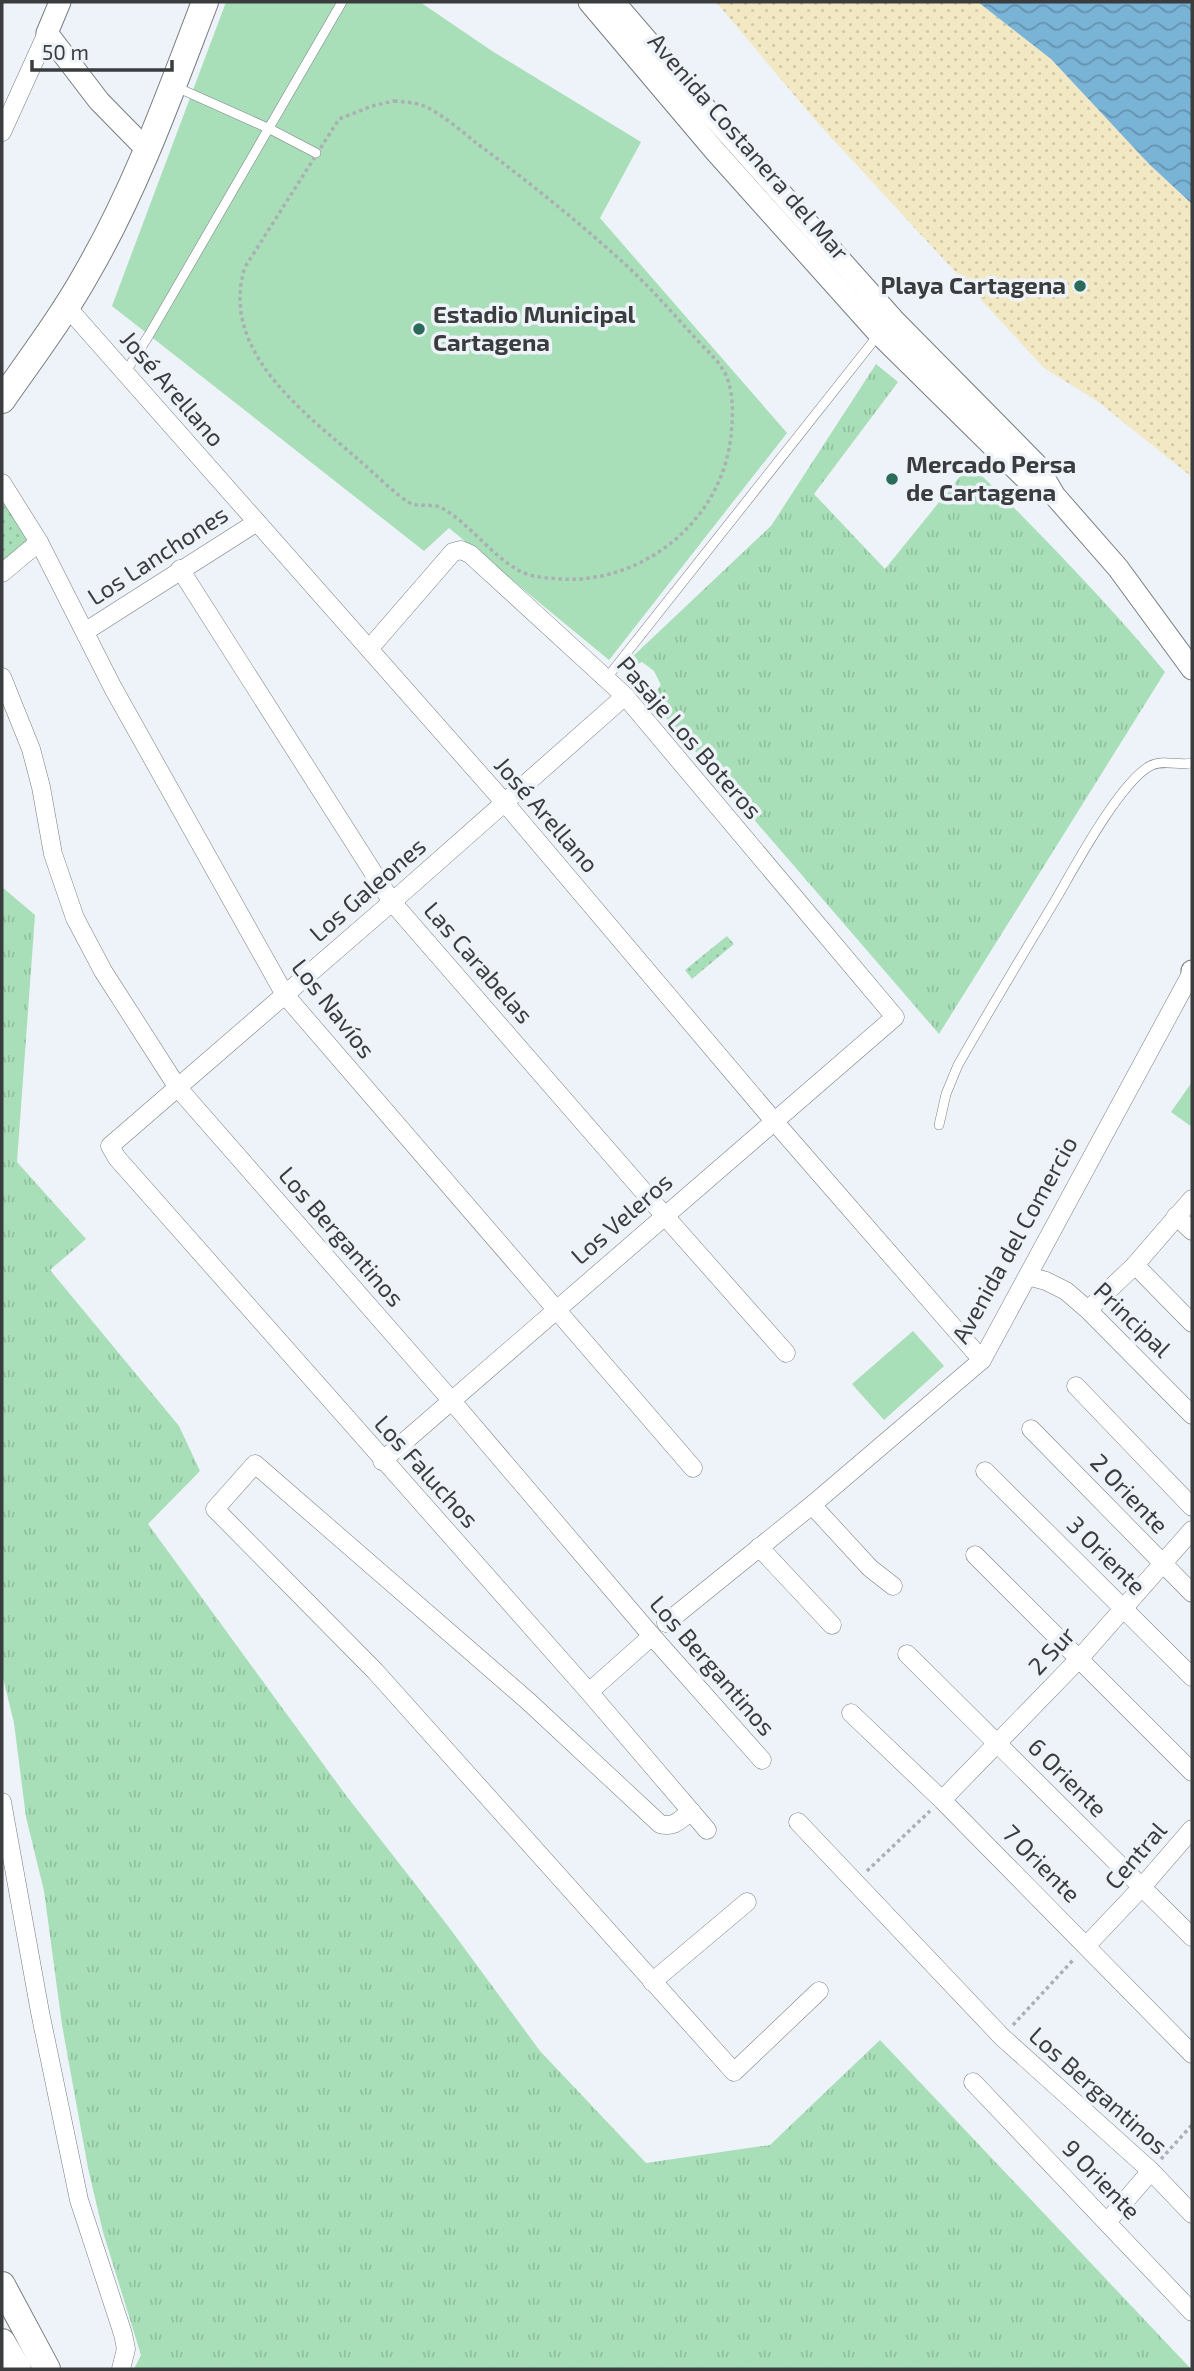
<svg xmlns="http://www.w3.org/2000/svg" width="1194" height="2371" viewBox="0 0 1194 2371" font-family="'Exo 2',sans-serif">
	<style>
		.grass { fill: url(#grass-tufts) }
		.sand { fill: url(#sand-dots) }
		.park { fill: url(#park-dots) }
		.pitch { fill: #a8dfb8 }
		.water { fill: url(#water-waves) }
		.lines { fill: none; stroke-linecap: round; stroke-linejoin: round }
		.service-casing { stroke: #787d81; stroke-width: 10 }
		.minor-casing { stroke: #787d81; stroke-width: 19 }
		.tertiary-casing { stroke: #787d81; stroke-width: 23 }
		.primary-casing { stroke: #787d81; stroke-width: 28 }
		.path { stroke: #abafb3; stroke-width: 3.5; stroke-dasharray: 3.5 3.5; stroke-linecap: butt }
		.service { stroke: #fff; stroke-width: 9 }
		.minor { stroke: #fff; stroke-width: 18 }
		.tertiary { stroke: #fff; stroke-width: 21 }
		.primary { stroke: #fff; stroke-width: 26 }
		.poi-dot { fill: #2b6b59; stroke: #edf3f8; stroke-width: 2.5 }
		.labels { text-anchor: middle; stroke-width: 7; stroke-linejoin: round; paint-order: stroke }
		.street-label { font-size: 24px; fill: #3a3c3e; stroke: #edf3f8 }
		.poi-label { font-size: 24px; font-weight: bold; fill: #3a3c3e; stroke: #edf3f8; text-anchor: start }
	</style>
	<defs>
		<pattern id="grass-tufts" width="24" height="20" patternUnits="userSpaceOnUse" patternTransform="scale(1.75)"><rect width="24" height="20" fill="#a8dfb8"/><path d="M3 7l-1-3M5 7V3M7 7l1-3M15 17l-1-3M17 17v-4M19 17l1-3" fill="none" stroke="#91c09f"/></pattern>
		<pattern id="sand-dots" width="8" height="8" patternUnits="userSpaceOnUse" patternTransform="scale(1.75)"><rect width="8" height="8" fill="#f2e8c3"/><path d="M2 2h.1M6 6h.1" fill="none" stroke="#d0c8a9" stroke-width="1.8" stroke-linecap="round"/></pattern>
		<pattern id="park-dots" width="8" height="8" patternUnits="userSpaceOnUse" patternTransform="scale(1.75)"><rect width="8" height="8" fill="#a8dfb8"/><path d="M2 2h.1M6 6h.1" fill="none" stroke="#91c09f" stroke-width="1.8" stroke-linecap="round"/></pattern>
		<pattern id="water-waves" width="16" height="10" patternUnits="userSpaceOnUse" patternTransform="scale(1.75)"><rect width="16" height="10" fill="#79b3d6"/><path d="M0 5q4-4 8 0t8 0" fill="none" stroke="#6493af"/></pattern>
	</defs>
	<rect width="100%" height="100%" fill="#edf3f8"/>
	<g class="grass">
		<path d="M 876,364 L 898,382 L 814,494 L 885,569 L 970,464 C 1038,531 1104,599 1165,672 L 939,1034 L 650,699 L 661,685 L 654,671 L 642,662 L 629,669 L 629,660 L 771,526 Z"/>
		<polygon points="2,887 35,915 17,1162 86,1239 50,1270 179,1426 200,1471 148,1524 345,1794 448,1926 540,2051 646,2163 770,2145 880,2040 1191,2369 134,2369 141,2355 103,2232 88,2168 62,2025 44,1891 26,1817 14,1723 2,1674"/>
	</g>
	<polygon class="sand" points="716,2 978,2 1051,59 1149,164 1192,204 1192,477 1097,401 1044,368 816,121"/>
	<g class="park">
		<polygon points="2,491 32,542 2,566"/>
		<polygon points="727,936 734,944 692,979 685,970"/>
	</g>
	<g class="pitch">
		<polygon points="226,2 420,2 492,51 641,142 600,218 787,433 609,660 449,528 424,551 112,306"/>
		<polygon points="1192,1082 1192,1127 1171,1112"/>
		<polygon points="913,1331 944,1366 884,1420 852,1384"/>
	</g>
	<polygon class="water" points="978,2 1192,2 1192,204 1149,164 1051,59"/>
	<g class="lines">
		<defs>
			<g id="service">
				<polyline points="176,87 270,129 316,153"/>
				<polyline points="125,373 149,335 342,2"/>
				<polyline points="606,679 879,334"/>
				<path d="M 939,1125 L 946,1094 L 958,1065 C 990,1009 1023,954 1056,899 C 1074,868 1120,782 1150,766 C 1163,759 1179,766 1192,763"/>
			</g>
			<g id="minor">
				<polyline points="2,132 47,33"/>
				<polyline points="67,307 505,803 774,1121 982,1360"/>
				<polyline points="2,483 39,542 113,688 285,995 693,1468"/>
				<polyline points="180,569 392,902 664,1215 786,1353"/>
				<polyline points="2,573 39,542"/>
				<polyline points="86,631 257,522"/>
				<polyline points="369,649 453,552 461,550 470,554 625,696 895,1017 382,1461"/>
				<polyline points="2,677 31,749 41,787 53,854 75,918 103,971 178,1088 451,1400 652,1636 762,1760"/>
				<polyline points="625,696 392,902 110,1146 117,1158 589,1692 707,1830"/>
				<polyline points="1176,1216 1192,1231"/>
				<polyline points="1135,1265 1192,1323"/>
				<polyline points="1028,1276 1046,1281 1066,1291 1088,1310 1192,1415"/>
				<polyline points="1088,1310 1135,1265 1192,1199"/>
				<polyline points="1076,1386 1192,1507"/>
				<polyline points="1031,1429 1192,1593"/>
				<polyline points="985,1471 1192,1677"/>
				<polyline points="812,1505 870,1568 893,1586"/>
				<polyline points="759,1547 832,1625"/>
				<polyline points="975,1555 1192,1772"/>
				<polyline points="666,1623 812,1505 982,1360 1191,974"/>
				<polyline points="907,1654 1192,1937"/>
				<polyline points="589,1692 652,1636"/>
				<polyline points="851,1713 942,1800 1192,2054"/>
				<polyline points="942,1800 1079,1659 1192,1530"/>
				<polyline points="2,1802 40,2012 79,2200 123,2334 126,2349 121,2369"/>
				<path d="M 691,1811 C 680,1820 674,1828 660,1824 L 528,1701 L 255,1464 L 215,1509 L 375,1671 L 734,2072 L 819,1991"/>
				<polyline points="798,1822 1002,2037 1151,2171 1192,2214"/>
				<polyline points="1087,1945 1142,1887 1192,1829"/>
				<polyline points="652,1982 747,1902"/>
				<polyline points="973,2082 1192,2312"/>
				<polyline points="1107,2222 1151,2171"/>
			</g>
			<g id="tertiary">
				<polyline points="60,2 47,33 99,101 147,150"/>
				<polyline points="589,2 715,151 879,334 1024,477 1050,493"/>
				<polyline points="614,2 707,110 893,319 1036,464 1055,496 1118,568 1192,669"/>
				<polyline points="1192,971 1192,976"/>
			</g>
			<g id="primary">
				<path d="M 2,400 C 32,357 63,316 88,271 C 137,186 170,93 205,2"/>
				<polyline points="2,2285 47,2369"/>
				<polyline points="2,2342 18,2369"/>
			</g>
		</defs>
		<use href="#service" class="service-casing"/>
		<use href="#minor" class="minor-casing"/>
		<use href="#tertiary" class="tertiary-casing"/>
		<use href="#primary" class="primary-casing"/>
		<g class="path">
			<path d="M 394,101 C 404,102 414,102 424,106 C 444,115 462,132 479,145 C 530,183 580,223 627,266 C 653,290 675,316 699,342 C 709,353 719,361 726,375 C 734,394 733,416 731,436 C 722,520 644,584 560,579 C 547,578 529,577 518,570 C 490,554 470,524 442,508 C 433,503 421,507 412,504 C 401,500 371,470 360,461 C 306,414 218,351 245,267 L 339,119 L 372,106 Z"/>
			<polyline points="867,1871 930,1811"/>
			<polyline points="1013,2025 1074,1959"/>
			<polyline points="1161,2159 1192,2125"/>
		</g>
		<use href="#service" class="service"/>
		<use href="#minor" class="minor"/>
		<use href="#tertiary" class="tertiary"/>
		<use href="#primary" class="primary"/>
	</g>
	<g class="poi-dot">
		<circle cx="1080" cy="286" r="7"/>
		<circle cx="419" cy="329" r="7"/>
		<circle cx="892" cy="479" r="7"/>
	</g>
	<g class="labels">
		<g class="street-label">
			<text transform="translate(748 147) rotate(49)" y="8">Avenida Costanera del Mar</text>
			<text transform="translate(172 389) rotate(49)" y="8">José Arellano</text>
			<text transform="translate(158 556) rotate(-33)" y="8">Los Lanchones</text>
			<text transform="translate(689 738) rotate(49)" y="8">Pasaje Los Boteros</text>
			<text transform="translate(546 815) rotate(49)" y="8">José Arellano</text>
			<text transform="translate(368 890) rotate(-41)" y="8">Los Galeones</text>
			<text transform="translate(478 963) rotate(49)" y="8">Las Carabelas</text>
			<text transform="translate(333 1009) rotate(52)" y="8">Los Navíos</text>
			<text transform="translate(622 1219) rotate(-41)" y="8">Los Veleros</text>
			<text transform="translate(341 1237) rotate(49)" y="8">Los Bergantinos</text>
			<text transform="translate(1015 1240) rotate(-61)" y="8">Avenida del Comercio</text>
			<text transform="translate(1132 1320) rotate(44)" y="8">Principal</text>
			<text transform="translate(426 1472) rotate(48)" y="8">Los Faluchos</text>
			<text transform="translate(1129 1494) rotate(46)" y="8">2 Oriente</text>
			<text transform="translate(1106 1556) rotate(45)" y="8">3 Oriente</text>
			<text transform="translate(1052 1651) rotate(-47)" y="8">2 Sur</text>
			<text transform="translate(712 1666) rotate(49)" y="8">Los Bergantinos</text>
			<text transform="translate(1067 1778) rotate(45)" y="8">6 Oriente</text>
			<text transform="translate(1136 1856) rotate(-49)" y="8">Central</text>
			<text transform="translate(1041 1864) rotate(45)" y="8">7 Oriente</text>
			<text transform="translate(1098 2091) rotate(42)" y="8">Los Bergantinos</text>
			<text transform="translate(1101 2180) rotate(46)" y="8">9 Oriente</text>
		</g>
		<g class="poi-label">
			<text x="1066" y="294" text-anchor="end">Playa Cartagena</text>
			<text x="433" y="323">Estadio Municipal<tspan x="433" dy="28">Cartagena</tspan></text>
			<text x="906" y="473">Mercado Persa<tspan x="906" dy="28">de Cartagena</tspan></text>
		</g>
	</g>
	<rect width="1194" height="2371" fill="none" stroke="#3a3c3e" stroke-width="7"/>
	<path d="M32 60v10h140v-10" fill="none" stroke="#3a3c3e" stroke-width="3.5"/>
	<text x="42" y="60" font-size="21" fill="#3a3c3e" stroke="#edf3f8" stroke-width="5" paint-order="stroke">50 m</text>
</svg>
